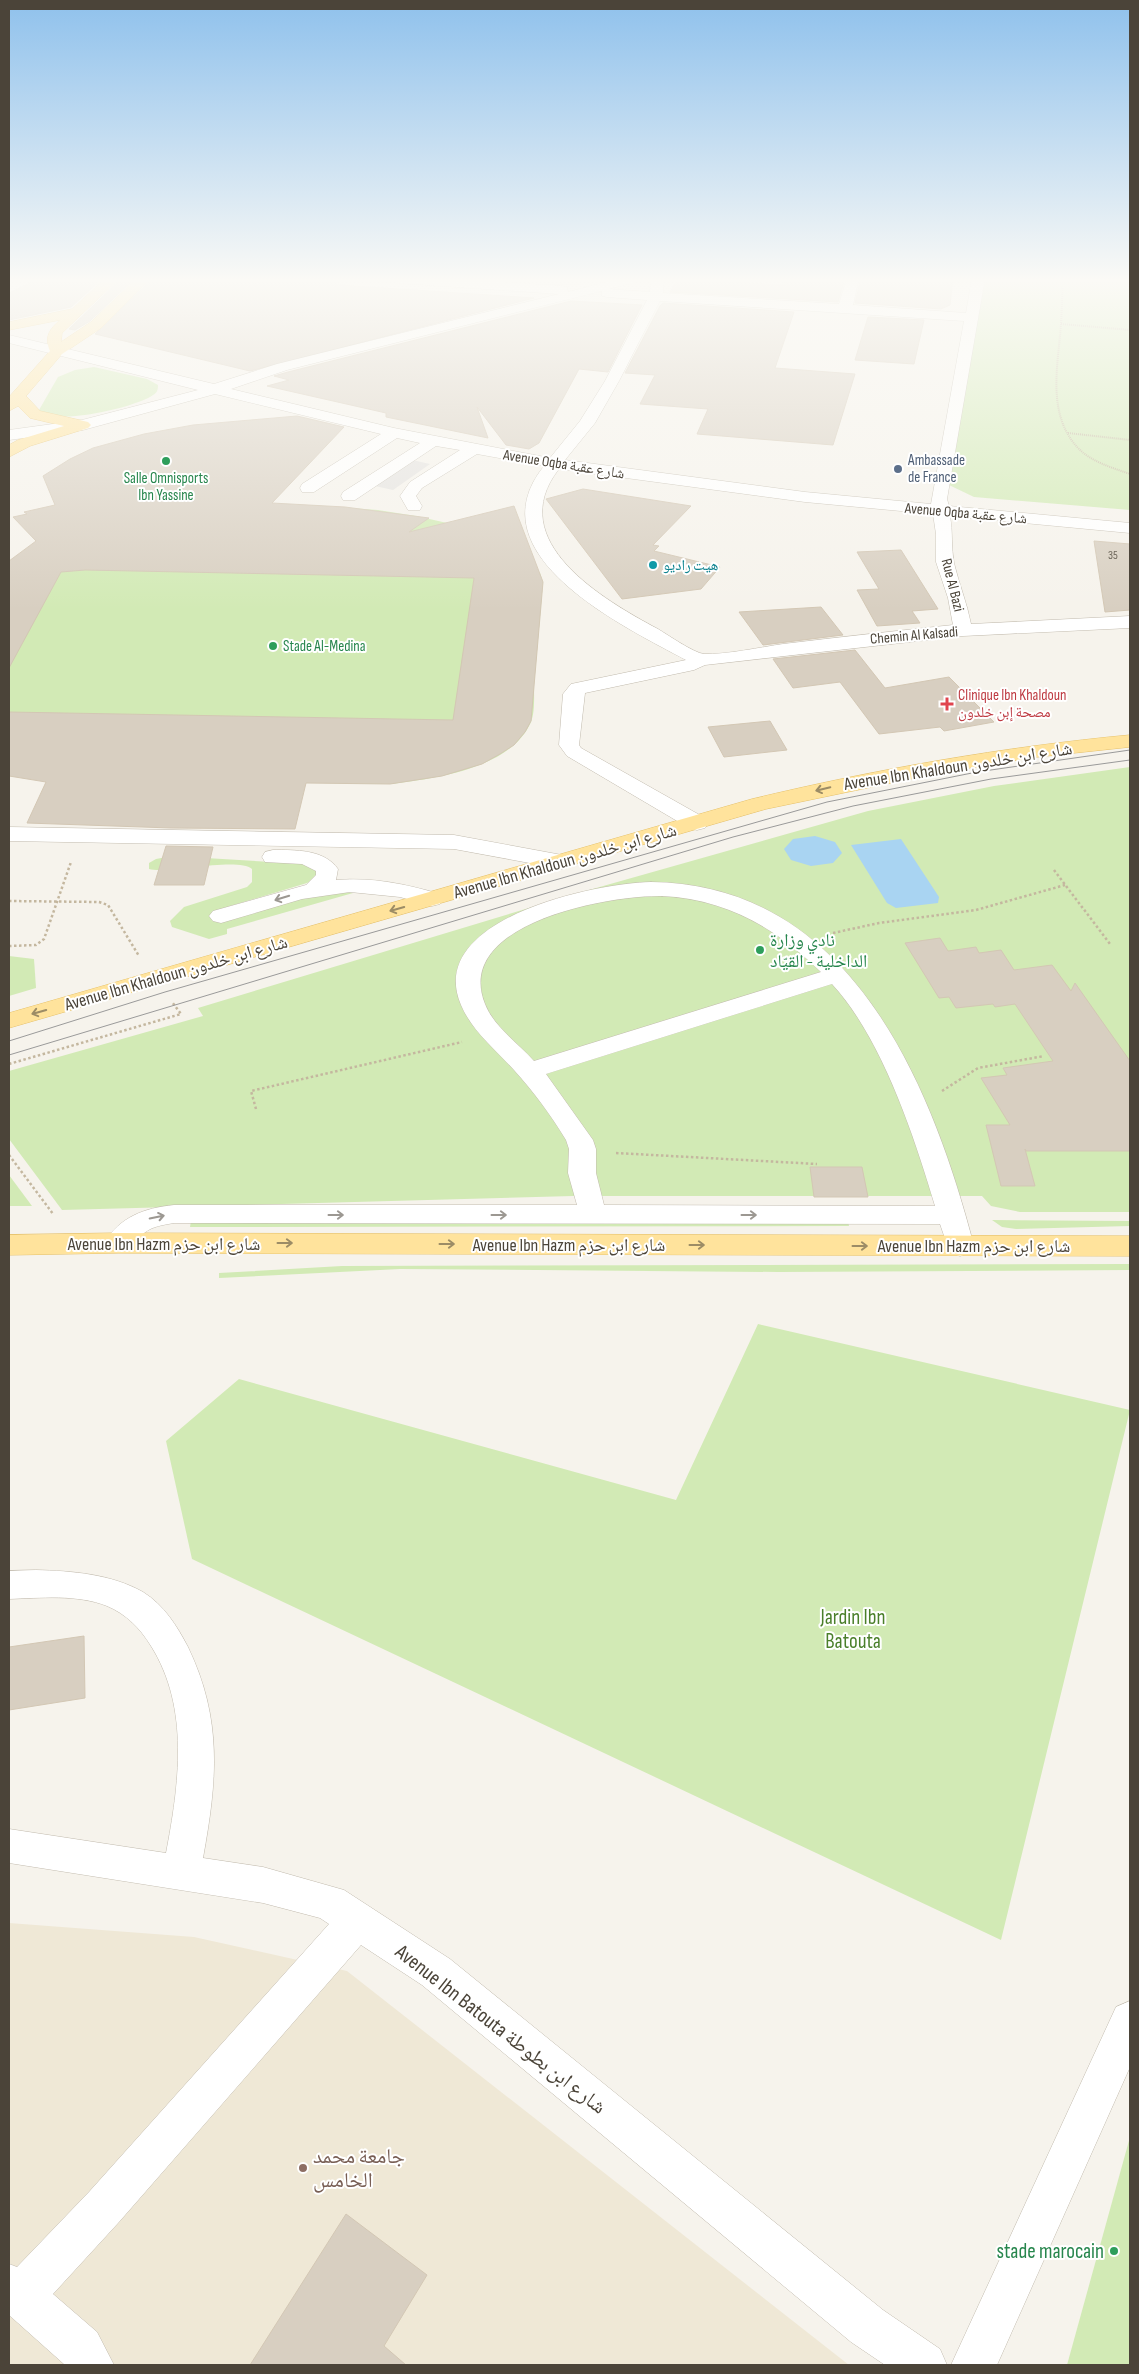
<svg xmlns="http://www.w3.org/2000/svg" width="1139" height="2374" viewBox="0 0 1139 2374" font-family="'Sofia Sans Condensed','Noto Naskh Arabic',sans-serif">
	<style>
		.education { fill: #efe8d6 }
		.green { fill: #d2eab5 }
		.parking { fill: #e5e3e0 }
		.water { fill: #a9d4f2 }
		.building { fill: #d8cfc1; stroke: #d3c7b4 }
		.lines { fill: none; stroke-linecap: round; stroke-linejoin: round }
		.minor-casing { stroke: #c2bbae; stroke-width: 1 }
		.major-casing { stroke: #e6c16a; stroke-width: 1 }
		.path-far1 { stroke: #c4b79f; stroke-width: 2; stroke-dasharray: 1 1; stroke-linecap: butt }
		.path { stroke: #c4b79f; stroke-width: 2.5; stroke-dasharray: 2.5 2.5; stroke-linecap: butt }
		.minor { fill: #fff; fill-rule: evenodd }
		.major { fill: #ffe39c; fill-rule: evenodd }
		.tram { stroke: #9a9a9a; stroke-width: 1 }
		.oneway { stroke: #9c8c66 }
		.oneway2 { stroke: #9c9892 }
		.leisure-dot { fill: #2e9e5b; stroke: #fff; stroke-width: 2 }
		.service-dot { fill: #5c6f8a; stroke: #fff; stroke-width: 2 }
		.culture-dot { fill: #0f9aa8; stroke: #fff; stroke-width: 2 }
		.health-dot { fill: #e0444e; stroke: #fff; stroke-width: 2 }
		.education-dot { fill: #8d6e63; stroke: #fff; stroke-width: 2 }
		.labels { text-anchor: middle; stroke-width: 4; stroke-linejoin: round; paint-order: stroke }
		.far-number-label { font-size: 12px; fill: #6e675b }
		.far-service-label { font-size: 15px; fill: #4e5e75; stroke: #fff; text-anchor: start }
		.far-street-label { font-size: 15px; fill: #4b4439; stroke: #fff }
		.far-leisure-label { font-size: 15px; fill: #27864d; stroke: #fff }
		.far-culture-label { font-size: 15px; fill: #0d838f; stroke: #fff; text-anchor: start }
		.far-health-label { font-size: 15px; fill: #be3a42; stroke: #fff; text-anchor: start }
		.street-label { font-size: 18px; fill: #4b4439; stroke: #fff }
		.leisure-label { font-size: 18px; fill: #27864d; stroke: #fff; text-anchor: start }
		.near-park-label { font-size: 21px; fill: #4a7f2a; stroke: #fff }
		.near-street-label { font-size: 21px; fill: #4b4439; stroke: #fff }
		.near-education-label { font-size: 21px; fill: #785e54; stroke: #fff; text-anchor: start }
		.near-leisure-label { font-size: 21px; fill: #27864d; stroke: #fff; text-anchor: end }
	</style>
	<rect width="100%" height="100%" fill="#f6f3ec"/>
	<g class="education">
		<polygon points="453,278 611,278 576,286"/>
		<polygon points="9,1923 194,1937 347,1971 849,2365 9,2365"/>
	</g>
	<g class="green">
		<polygon points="983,278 1130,278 1130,510 974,497 949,485"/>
		<path d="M 94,367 L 147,379 L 158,385 C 158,390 157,393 153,395 C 137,407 53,427 39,410 L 58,377 L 75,370 Z"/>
		<path d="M 273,505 L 309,505 L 378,510 L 416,516 L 465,527 L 540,573 L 543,582 C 540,617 537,651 534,685 C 534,696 535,712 531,722 C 511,769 433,779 390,784 L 40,779 L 9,776 L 9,561 L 29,548 Z"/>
		<polygon points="1130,767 1130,1212 1020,1212 991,1206 982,1196 573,1196 62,1210 9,1139 9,1071 203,1016 198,1008 582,892 868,811 994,786"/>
		<path d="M 172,856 L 306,864 L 318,872 L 316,878 L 307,883 L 214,911 L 319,893 L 336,891 L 353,893 L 227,929 L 227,934 L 209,939 L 172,927 L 170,921 L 184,907 L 247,887 L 252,882 L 252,869 C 237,857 169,874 149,869 L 149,863 L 156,859 Z"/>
		<polygon points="9,956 34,959 36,988 9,996"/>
		<polygon points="9,1175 32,1206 9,1206"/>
		<polygon points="848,1220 849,1226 190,1227 191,1221"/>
		<polygon points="992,1220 1130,1221 1130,1226 1016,1229 1002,1227"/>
		<polygon points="1130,1264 1130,1270 778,1272 400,1269 219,1278 219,1273 342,1266"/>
		<polygon points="758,1324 1130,1410 1001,1940 192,1559 166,1441 239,1379 676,1500"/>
		<polygon points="1130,2137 1130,2365 1067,2365"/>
	</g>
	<polygon class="parking" points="412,460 430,464 393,490 375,486"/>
	<g class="water">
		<polygon points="815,836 835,842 842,853 833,863 811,866 791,860 784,849 793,839"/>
		<polygon points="901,839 939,897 938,903 896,908 887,903 851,845"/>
	</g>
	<g class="building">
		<polygon points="40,278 103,278 71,307 9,320 9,293"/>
		<polygon points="122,278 135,278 90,321 75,330 69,329"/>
		<polygon points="153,278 271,278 338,282 339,285 534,298 250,371 95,334"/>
		<polygon points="784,278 845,278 838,302 670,292 678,279 784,285"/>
		<polygon points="861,278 953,278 950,305 941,309 855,303"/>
		<polygon points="571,301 642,305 608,372 579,369 539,443 529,449 506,445 477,407 488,438 386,417 386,413 267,386 289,380 274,376 288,372"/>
		<polygon points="663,303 794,312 775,368 855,374 833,445 697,434 708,409 640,404 655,375 625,373 660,306"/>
		<polygon points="868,317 924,320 914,364 855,360"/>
		<polygon points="297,416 344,427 272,503 345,507 429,518 409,532 514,506 543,582 531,721 525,732 514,745 500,754 482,764 442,776 390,784 306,783 295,829 171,828 27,823 46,782 9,776 9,712 453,720 474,578 85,570 61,572 9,668 9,561 36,541 13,517 27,514 24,512 55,505 43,476 70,459 93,448 144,434 193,425"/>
		<polygon points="583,489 691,506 653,545 659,546 654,551 720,567 701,589 622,599 546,499"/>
		<polygon points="1094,541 1130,544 1130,610 1105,612"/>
		<polygon points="901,550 938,609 912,611 920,623 877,626 857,590 879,589 857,552"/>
		<polygon points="821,607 843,635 763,645 739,612"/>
		<polygon points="855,650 885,688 949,677 994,722 944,731 940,727 879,734 840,682 793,688 773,659"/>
		<polygon points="770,721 787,750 724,757 708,727"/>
		<polygon points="166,846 213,847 204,885 154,885"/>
		<polygon points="940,938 948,951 976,947 979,953 1001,950 1014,970 1052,965 1071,991 1075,983 1130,1061 1130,1151 1026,1151 1025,1149 1035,1186 1001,1186 986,1125 1010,1125 981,1078 1007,1075 1003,1068 1053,1061 1015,1004 995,1007 993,1004 956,1008 949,997 939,998 905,943"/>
		<polygon points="810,1167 862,1167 868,1197 814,1197"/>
		<polygon points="84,1636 85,1698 9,1710 9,1647"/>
		<polygon points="346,2214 427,2275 384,2346 406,2365 250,2365"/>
	</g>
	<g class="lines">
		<defs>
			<g id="minor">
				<path d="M 378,278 L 439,278 L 562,286 L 567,287 L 568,292 L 621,278 L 641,278 L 640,281 L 608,289 L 650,292 L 651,278 L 663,278 L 663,293 L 839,304 L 847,278 L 859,278 L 853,305 L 966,313 L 972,278 L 985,278 L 947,499 L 949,506 L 1130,523 L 1130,533 L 950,516 C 953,531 951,548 954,563 C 959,584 967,603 971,624 L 1130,616 L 1130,628 L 963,636 L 705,665 L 694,670 L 585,693 L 579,745 L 581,748 L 705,818 L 708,823 L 705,828 L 697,830 L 689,828 L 567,756 L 559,745 L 563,694 L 571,684 L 686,660 C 625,627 472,555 544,466 L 477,454 L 422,488 L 416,496 L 422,506 L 420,510 L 408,510 L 400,496 L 410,482 L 460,450 L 436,446 L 355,500 L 343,500 L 341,496 L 343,492 L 420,443 L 397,438 L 314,492 L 302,492 L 300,488 L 302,484 L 381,434 L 215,394 L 83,430 L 9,440 L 9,430 L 82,420 L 198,390 L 9,343 L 9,335 L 214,384 L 277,364 L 559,294 L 384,282 ZM 602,291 L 602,296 L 607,297 L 647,300 L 605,381 L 580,421 L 550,458 L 394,428 L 231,389 L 287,370 ZM 660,301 L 964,321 L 931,504 L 805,492 L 565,460 L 595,423 L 619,381 ZM 559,469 L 805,502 L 933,514 L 936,534 L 936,562 L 948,598 L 953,625 C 896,631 840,637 783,644 C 762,647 725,655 704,654 C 694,653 668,635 658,629 C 604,600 502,541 559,469 Z"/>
				<polygon points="9,827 454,835 562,855 570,857 573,862 570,867 562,869 454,849 9,841"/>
				<path d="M 273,850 C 295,850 324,849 338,869 L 336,880 C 373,877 405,884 440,894 L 443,899 L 440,904 L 432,906 L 400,897 L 350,892 L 302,899 L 221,923 L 213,921 L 209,916 L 213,911 L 306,885 L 316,875 L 316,871 L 302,864 L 265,862 L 262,857 L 265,852 Z"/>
				<path d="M 651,882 C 850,884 931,1082 974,1246 L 970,1253 L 960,1256 L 950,1253 L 940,1224 L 174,1223 C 163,1225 153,1226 144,1233 C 129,1244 130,1256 108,1250 L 104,1243 C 120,1217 144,1208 174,1205 L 577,1205 L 568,1173 L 569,1149 L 566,1140 C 551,1115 533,1091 514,1070 C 495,1049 472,1031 461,1005 C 424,919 595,883 651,882 ZM 662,896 C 726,899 776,928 821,972 L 534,1061 C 518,1043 494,1027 485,1004 C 452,923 610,895 662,896 ZM 832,984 C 882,1038 914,1136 935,1206 L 604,1205 L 596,1173 L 596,1149 L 593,1140 L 546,1074 Z"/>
				<path d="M 36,1570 C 72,1571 111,1574 143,1592 C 164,1605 177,1626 188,1647 C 223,1720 217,1781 203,1858 L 263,1867 L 344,1890 L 450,1959 L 883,2310 L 940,2349 L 947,2365 L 885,2365 L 851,2342 L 422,1985 L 361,1945 L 119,2222 L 53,2294 L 97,2332 L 114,2365 L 65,2365 L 9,2315 L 9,2264 L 17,2267 L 89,2192 L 329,1924 L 320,1918 L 263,1903 L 9,1863 L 9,1829 L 166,1853 C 179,1785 190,1708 151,1646 C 140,1628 126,1614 107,1606 C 77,1594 40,1598 9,1599 L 9,1571 Z"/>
				<polygon points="1130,2001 1130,2067 997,2365 951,2365 1116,2007"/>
			</g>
			<g id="major">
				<path d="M 106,278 L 120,278 L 62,333 L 61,342 L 91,322 L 137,278 L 151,278 L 101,328 L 62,354 L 26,396 L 40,411 L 88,422 L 91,425 L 88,428 L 30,446 L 9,457 L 9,445 L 18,440 L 64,426 L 30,418 L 18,406 L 9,411 L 9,397 L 50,351 C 44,336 50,329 60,320 L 9,330 L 9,322 L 72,309 Z"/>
				<path d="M 1130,735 L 1130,747 L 1037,757 L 944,772 L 766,809 L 9,1028 L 9,1013 L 752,799 C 877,769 1003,747 1130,735 Z"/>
				<polygon points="118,1233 1130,1236 1130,1256 118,1253 9,1255 9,1235"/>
			</g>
		</defs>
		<use href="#minor" class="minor-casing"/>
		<use href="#major" class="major-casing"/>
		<g class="path-far1">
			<path d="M 1063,278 C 1062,293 1062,309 1061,324 C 1058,366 1046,415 1079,449 C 1092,462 1113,468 1130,474"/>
			<polyline points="1061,324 1130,330"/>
			<polyline points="1068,433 1130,440"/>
		</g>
		<g class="path">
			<polyline points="1054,870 1110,944"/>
			<polyline points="9,901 99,902 108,905 139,956"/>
			<polyline points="833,933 879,923 976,910 1065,885"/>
			<polyline points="9,946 36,945 44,939 71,862"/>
			<polyline points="9,1064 181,1014 172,1002"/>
			<polyline points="942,1091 978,1068 1044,1056"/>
			<polyline points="256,1109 251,1091 462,1042"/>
			<polyline points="616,1153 817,1164"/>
			<polyline points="9,1155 53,1214"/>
		</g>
		<use href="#minor" class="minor"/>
		<use href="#major" class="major"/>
		<g class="tram">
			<polyline points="9,1041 165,992 827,802 977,772 1130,750"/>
			<polyline points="9,1055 733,837 853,806 991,779 1130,760"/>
		</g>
	</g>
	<defs><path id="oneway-shaft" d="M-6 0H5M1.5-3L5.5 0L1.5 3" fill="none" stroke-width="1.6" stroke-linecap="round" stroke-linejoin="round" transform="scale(1.25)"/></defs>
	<g class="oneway">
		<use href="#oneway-shaft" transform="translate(823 789) rotate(167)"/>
		<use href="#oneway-shaft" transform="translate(397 909) rotate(164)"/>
		<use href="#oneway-shaft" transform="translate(39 1012) rotate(164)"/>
		<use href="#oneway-shaft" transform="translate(285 1243)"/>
		<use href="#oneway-shaft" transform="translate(447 1244)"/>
		<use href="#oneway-shaft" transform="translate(697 1245)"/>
		<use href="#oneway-shaft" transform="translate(860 1246)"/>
	</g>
	<g class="oneway2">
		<use href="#oneway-shaft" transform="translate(282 898) rotate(163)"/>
		<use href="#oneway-shaft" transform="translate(336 1215)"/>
		<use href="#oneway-shaft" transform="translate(499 1215)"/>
		<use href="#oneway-shaft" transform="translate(749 1215)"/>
		<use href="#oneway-shaft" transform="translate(157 1217) rotate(-12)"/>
	</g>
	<linearGradient id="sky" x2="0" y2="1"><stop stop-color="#8fc1ec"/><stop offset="0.46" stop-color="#fbfaf6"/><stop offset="1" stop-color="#fbfaf6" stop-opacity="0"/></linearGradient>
	<rect width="1139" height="610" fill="url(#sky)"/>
	<g class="leisure-dot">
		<circle cx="166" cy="461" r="5"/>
		<circle cx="273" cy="646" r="5"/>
		<circle cx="760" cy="950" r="5"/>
		<circle cx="1114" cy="2251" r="5"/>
	</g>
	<circle class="service-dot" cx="898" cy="469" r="5"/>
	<circle class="culture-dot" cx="653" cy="565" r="5"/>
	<path class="health-dot" d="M944.5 696.5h5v5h5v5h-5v5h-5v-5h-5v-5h5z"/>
	<circle class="education-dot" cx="303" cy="2168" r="5"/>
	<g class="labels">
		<g class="far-number-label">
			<text x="1113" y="559">35</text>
		</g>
		<g class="far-service-label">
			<text x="908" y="465">Ambassade<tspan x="908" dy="17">de France</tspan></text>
		</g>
		<g class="far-street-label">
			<text transform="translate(564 464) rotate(9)" y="5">Avenue Oqba شارع عقبة</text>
			<text transform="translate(966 513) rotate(5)" y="5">Avenue Oqba شارع عقبة</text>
			<text transform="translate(953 585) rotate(76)" y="5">Rue Al Bazi</text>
			<text transform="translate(914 635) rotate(-5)" y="5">Chemin Al Kalsadi</text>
		</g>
		<g class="far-leisure-label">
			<text x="166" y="483">Salle Omnisports<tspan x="166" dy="17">Ibn Yassine</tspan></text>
			<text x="283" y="651" text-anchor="start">Stade Al-Medina</text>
		</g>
		<g class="far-culture-label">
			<text x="663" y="570">هيت راديو</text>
		</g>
		<g class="far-health-label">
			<text x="958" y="700">Clinique Ibn Khaldoun<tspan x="958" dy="17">مصحة إبن خلدون</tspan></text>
		</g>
		<g class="street-label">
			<text transform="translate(958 766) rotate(-9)" y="6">Avenue Ibn Khaldoun شارع ابن خلدون</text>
			<text transform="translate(565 861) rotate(-16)" y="6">Avenue Ibn Khaldoun شارع ابن خلدون</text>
			<text transform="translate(176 973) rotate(-16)" y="6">Avenue Ibn Khaldoun شارع ابن خلدون</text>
			<text x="164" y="1250">Avenue Ibn Hazm شارع ابن حزم</text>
			<text x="569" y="1251">Avenue Ibn Hazm شارع ابن حزم</text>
			<text x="974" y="1252">Avenue Ibn Hazm شارع ابن حزم</text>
		</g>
		<g class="leisure-label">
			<text x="770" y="946">نادي وزارة<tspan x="770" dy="21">الداخلية - القيّاد</tspan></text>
		</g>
		<g class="near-park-label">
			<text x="853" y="1624">Jardin Ibn<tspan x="853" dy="24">Batouta</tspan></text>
		</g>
		<g class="near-street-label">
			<text transform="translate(501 2029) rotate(38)" y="7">Avenue Ibn Batouta شارع ابن بطوطة</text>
		</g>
		<g class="near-education-label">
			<text x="313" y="2163">جامعة محمد<tspan x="313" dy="24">الخامس</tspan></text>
		</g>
		<g class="near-leisure-label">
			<text x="1104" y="2258">stade marocain</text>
		</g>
	</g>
	<rect width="1139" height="2374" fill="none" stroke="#4b4439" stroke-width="20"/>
</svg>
